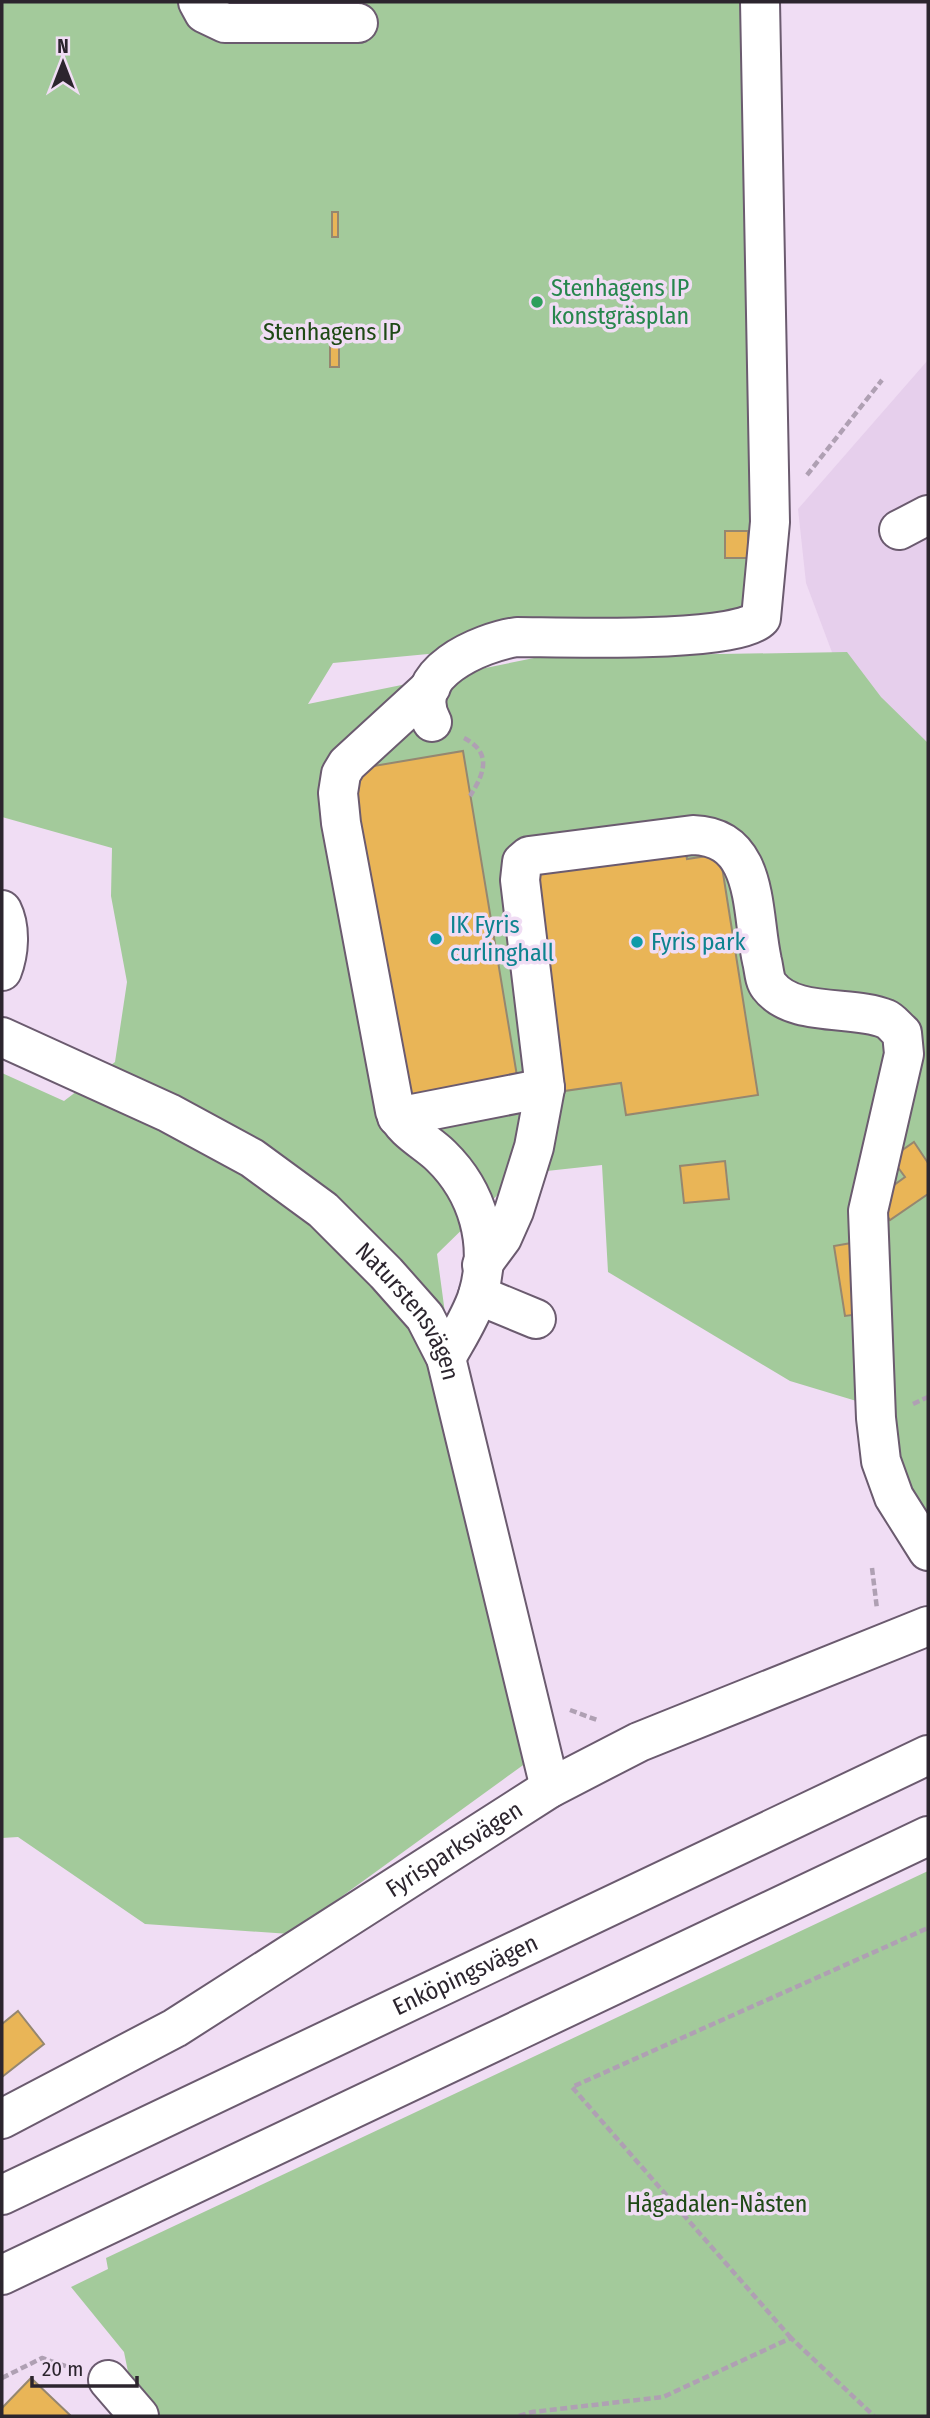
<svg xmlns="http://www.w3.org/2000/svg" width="930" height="2418" viewBox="0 0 930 2418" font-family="'Fira Sans Condensed',sans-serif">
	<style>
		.built { fill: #e6cfec }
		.green { fill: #a3ca9b }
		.building { fill: #e9b557; stroke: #958770; stroke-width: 2 }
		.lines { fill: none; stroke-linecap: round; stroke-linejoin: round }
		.minor-casing { stroke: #6b5b6f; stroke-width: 42 }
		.major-casing { stroke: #6b5b6f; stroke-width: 42 }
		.path { stroke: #afa0b3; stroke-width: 4.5; stroke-dasharray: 7 3.5; stroke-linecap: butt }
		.minor { stroke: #fff; stroke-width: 38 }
		.major { stroke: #fff; stroke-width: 38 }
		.leisure-dot { fill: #2e9e5b; stroke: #f0ddf4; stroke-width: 2.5 }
		.culture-dot { fill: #0f9aa8; stroke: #f0ddf4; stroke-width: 2.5 }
		.labels { text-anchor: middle; stroke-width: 7; stroke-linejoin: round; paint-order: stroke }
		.leisure-label { font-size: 24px; fill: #27864d; stroke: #f0ddf4; text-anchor: start }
		.park-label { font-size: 24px; fill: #1e4915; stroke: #f0ddf4 }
		.culture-label { font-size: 24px; fill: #0d838f; stroke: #f0ddf4; text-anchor: start }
		.street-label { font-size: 24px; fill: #2c252e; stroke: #f0ddf4 }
	</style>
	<rect width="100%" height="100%" fill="#f0ddf4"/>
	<polygon class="built" points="928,360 928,906 927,906 806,583 798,509"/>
	<g class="green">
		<polygon points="2,2 768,2 756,623 333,663 308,704 539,657 847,652 881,697 928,743 928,1517 897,1490 873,1406 790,1381 608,1272 602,1165 519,1174 437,1254 465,1461 526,1763 290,1934 145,1924 18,1837 2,1838 2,1073 64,1101 115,1062 127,982 111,896 112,848 2,817"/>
		<polygon points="928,1871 928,2416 137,2416 124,2352 71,2287 108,2269 106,2258"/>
	</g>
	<g class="building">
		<rect x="332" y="212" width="6" height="25"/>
		<rect x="330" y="344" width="9" height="23"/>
		<rect x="725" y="531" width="23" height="27"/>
		<polygon points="463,751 518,1082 405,1101 350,770"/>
		<polygon points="684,844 687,859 720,854 758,1095 626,1115 621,1083 564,1091 529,869"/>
		<polygon points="914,1142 928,1163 928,1194 890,1220 875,1199 905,1177 891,1158"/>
		<polygon points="725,1161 729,1199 684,1203 680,1166"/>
		<polygon points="857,1242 868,1313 845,1316 834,1246"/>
		<polygon points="18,2011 44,2044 2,2077 2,2024"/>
		<polygon points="31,2378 71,2416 2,2416 2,2408"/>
	</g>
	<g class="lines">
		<defs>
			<g id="minor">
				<polyline points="198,2 204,13 225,23 358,23"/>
				<polyline points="899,530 928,515"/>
				<path d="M 431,687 L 347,764 L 341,774 L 338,793 L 341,823 L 395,1111 C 403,1131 427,1142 441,1156 C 478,1192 493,1244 478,1295 C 471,1317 457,1338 446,1358"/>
				<path d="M 432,722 C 405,674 481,642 517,637 C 558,637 738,644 761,618 L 770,522 L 760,2"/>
				<path d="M 2,910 C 11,928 9,953 2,971"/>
				<path id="s1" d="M 2,1037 L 169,1113 L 252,1158 L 323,1210 L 386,1273 L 425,1317 L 446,1358 L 550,1788"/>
				<polyline points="397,1117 545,1088"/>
				<path d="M 482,1265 L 502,1238 L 514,1211 L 534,1147 L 545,1088 L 520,880 L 522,862 L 529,856 L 693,835 C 760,837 751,912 762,961 C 764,968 764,980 769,986 C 793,1018 854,1005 886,1019 C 891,1021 897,1029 902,1033 L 904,1054 L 868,1211 L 876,1418 L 881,1461 L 894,1497 L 928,1551"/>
				<polyline points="478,1295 536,1319"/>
				<path id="s2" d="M 2,2119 L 175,2028 L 550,1788 L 639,1742 L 928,1626"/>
				<polyline points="108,2380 139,2416"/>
			</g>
			<g id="major">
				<path id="s3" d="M 2,2195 L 928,1755"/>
				<polyline points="2,2275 928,1836"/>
			</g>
		</defs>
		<use href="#minor" class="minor-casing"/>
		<use href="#major" class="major-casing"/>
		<g class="path">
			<polyline points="807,475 882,380"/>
			<path d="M 464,738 C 493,753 484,774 470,796"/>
			<polyline points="913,1404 928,1397"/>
			<polyline points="872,1568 877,1609"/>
			<polyline points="570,1710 597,1720"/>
			<polyline points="791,2338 572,2087 928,1928"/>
			<polyline points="2,2378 42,2358 74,2369"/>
			<polyline points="519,2416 532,2412 663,2397 791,2338 874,2416"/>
		</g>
		<use href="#minor" class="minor"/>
		<use href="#major" class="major"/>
	</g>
	<circle class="leisure-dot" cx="537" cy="302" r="7"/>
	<g class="culture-dot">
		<circle cx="436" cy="939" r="7"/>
		<circle cx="637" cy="942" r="7"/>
	</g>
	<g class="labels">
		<g class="leisure-label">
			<text x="551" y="296">Stenhagens IP<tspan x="551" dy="28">konstgräsplan</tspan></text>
		</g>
		<g class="park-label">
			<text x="332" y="340">Stenhagens IP</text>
			<text x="717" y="2212">Hågadalen-Nåsten</text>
		</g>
		<g class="culture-label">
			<text x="450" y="933">IK Fyris<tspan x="450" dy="28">curlinghall</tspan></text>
			<text x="651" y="950">Fyris park</text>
		</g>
		<g class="street-label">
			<text dy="8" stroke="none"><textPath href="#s1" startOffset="500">Naturstensvägen</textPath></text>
			<text dy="8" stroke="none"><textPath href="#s2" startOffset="527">Fyrisparksvägen</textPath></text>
			<text dy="8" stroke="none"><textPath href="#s3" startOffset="513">Enköpingsvägen</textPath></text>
		</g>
	</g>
	<rect width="930" height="2418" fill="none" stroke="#2c252e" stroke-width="7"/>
	<g transform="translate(63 63)" stroke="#f0ddf4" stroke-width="5" paint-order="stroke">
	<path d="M0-5L12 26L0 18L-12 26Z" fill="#2c252e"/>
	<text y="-10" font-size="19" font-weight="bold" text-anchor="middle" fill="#2c252e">N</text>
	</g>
	<path d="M32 2376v10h105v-10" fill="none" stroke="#2c252e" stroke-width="3.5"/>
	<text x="42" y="2376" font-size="21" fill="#2c252e" stroke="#f0ddf4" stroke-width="5" paint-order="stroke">20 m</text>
</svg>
